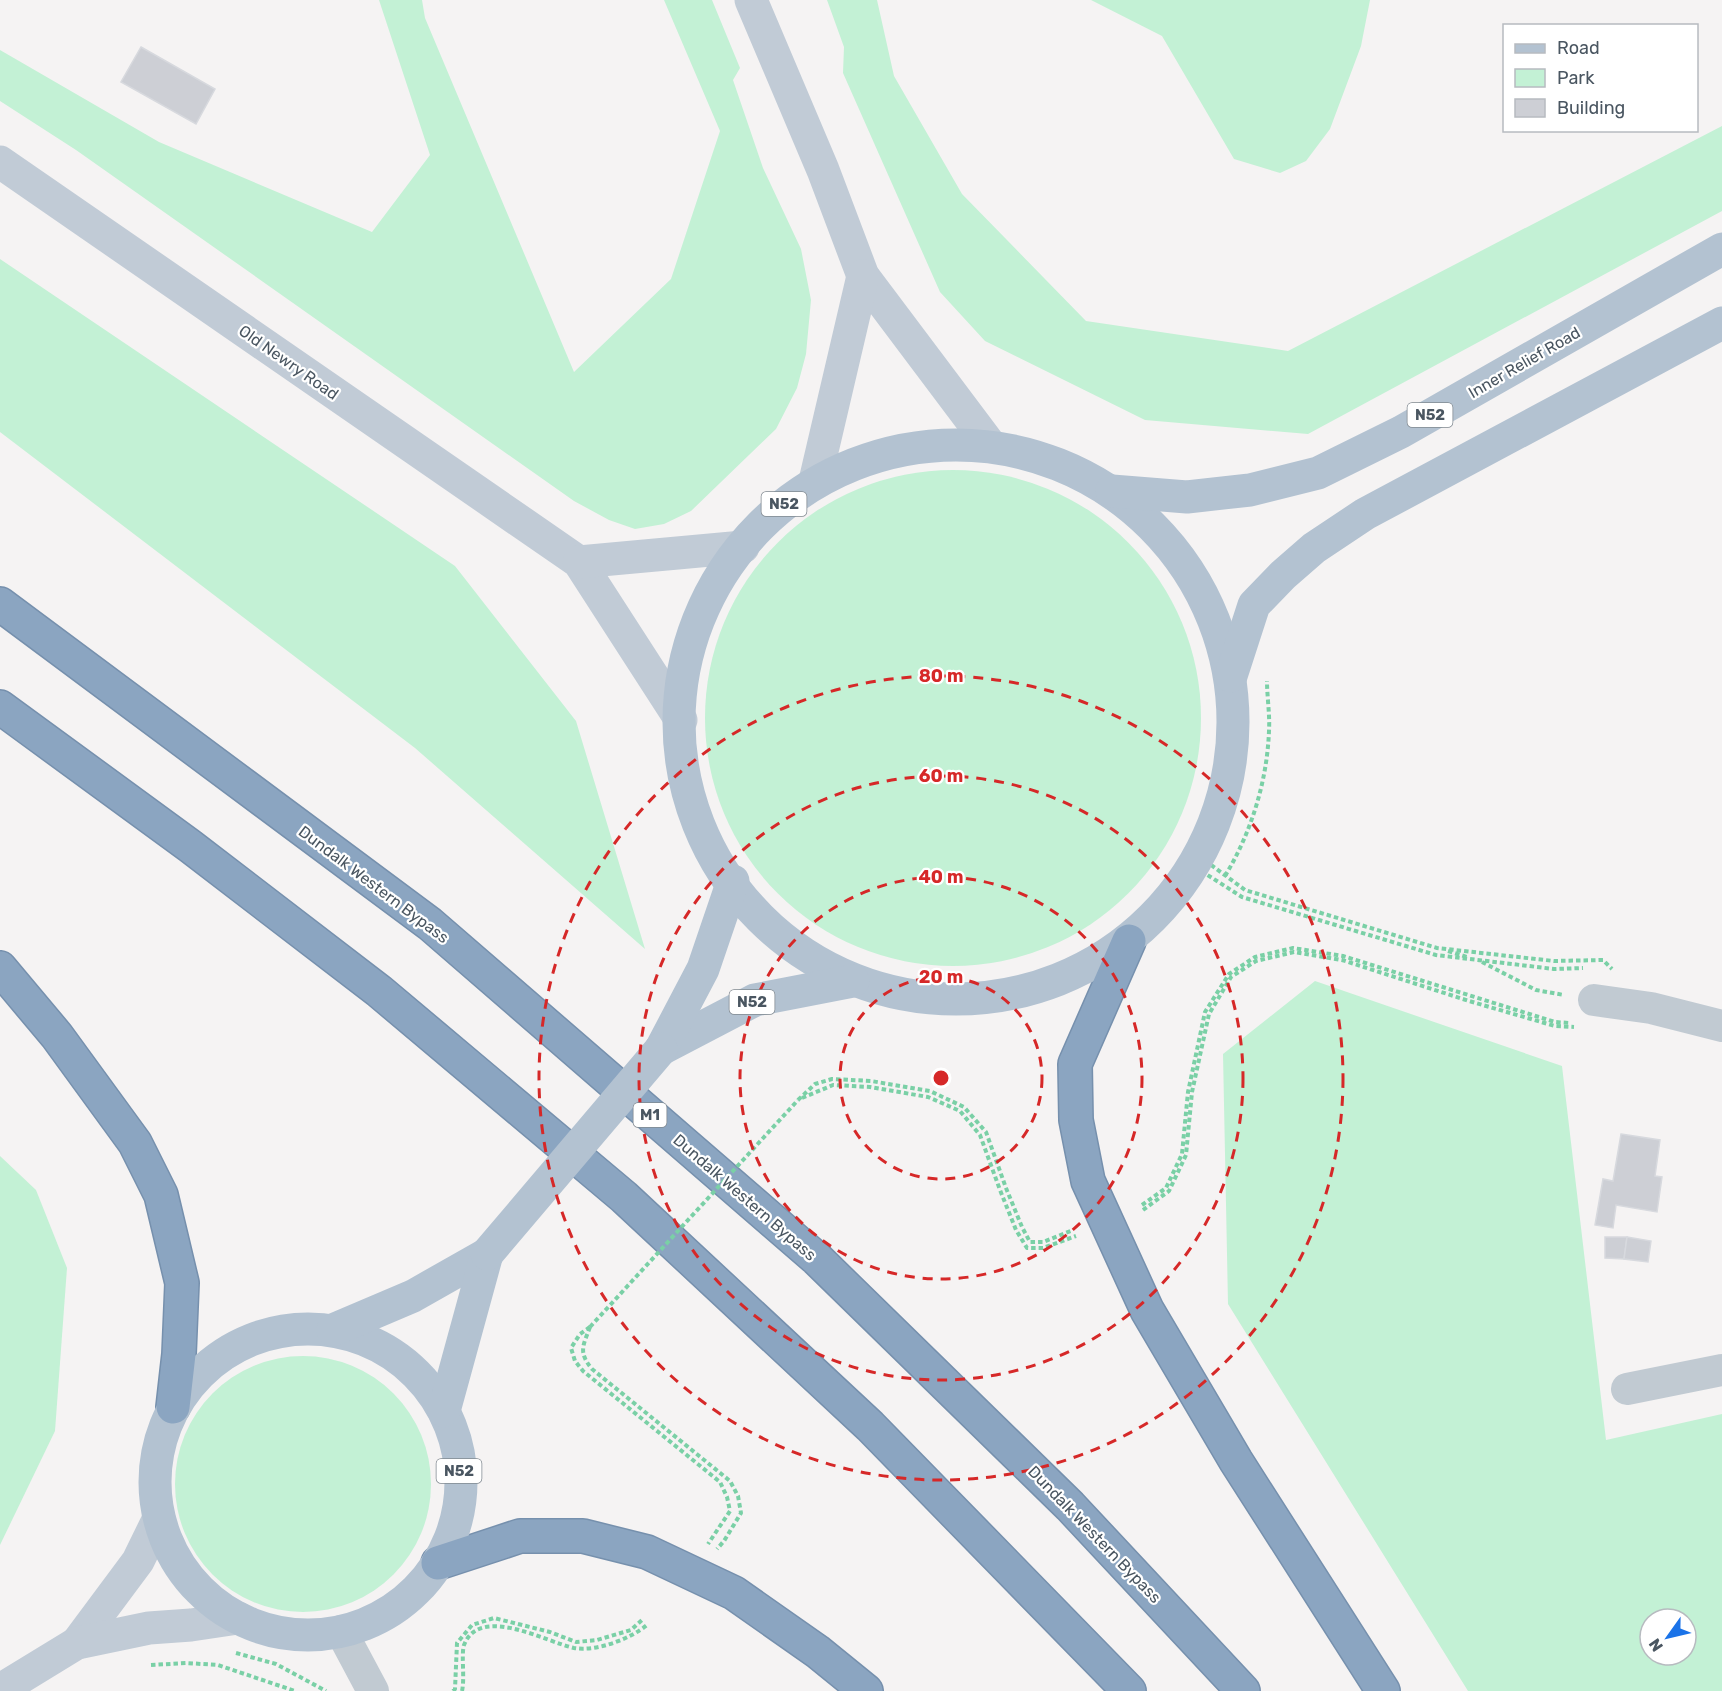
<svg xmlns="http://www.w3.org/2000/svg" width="1722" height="1691" viewBox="0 0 1722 1691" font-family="Rubik,sans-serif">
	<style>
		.green { fill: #c3f1d5; fill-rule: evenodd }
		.building { fill: #cdcfd5; stroke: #d7d9de; stroke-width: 1.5 }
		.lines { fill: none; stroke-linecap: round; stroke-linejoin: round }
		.highway-casing { stroke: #7690ad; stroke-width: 36 }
		.path { stroke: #7ad0a6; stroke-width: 4; stroke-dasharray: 4.5 3; stroke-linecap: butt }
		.street { stroke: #c1cad2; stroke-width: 32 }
		.secondary { stroke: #c1cbd6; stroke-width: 33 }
		.primary { stroke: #b3c2d1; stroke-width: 33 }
		.highway { stroke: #8ba5c1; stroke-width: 33 }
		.path-bridge { stroke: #7ad0a6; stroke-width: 4; stroke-dasharray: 4.5 3; stroke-linecap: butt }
		.primary-bridge { stroke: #b3c2d1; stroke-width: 33 }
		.ring { fill: none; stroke: #d62828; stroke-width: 3; stroke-dasharray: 10 8 }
		.labels { text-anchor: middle; stroke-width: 4.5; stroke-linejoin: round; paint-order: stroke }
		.shield { fill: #fff; stroke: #808990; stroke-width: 1.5 }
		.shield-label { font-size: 15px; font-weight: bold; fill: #4a5661 }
		.street-label { font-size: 16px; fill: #4a5661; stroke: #fff }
		.centre { fill: #d62828; stroke: #fff; stroke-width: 3 }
		.ring-label { font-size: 18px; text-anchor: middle; font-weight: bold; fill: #d62828; stroke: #fff; stroke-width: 4.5; stroke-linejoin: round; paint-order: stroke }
	</style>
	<rect width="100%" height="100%" fill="#f5f3f3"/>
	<g class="green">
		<polygon points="379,0 422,0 425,18 574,372 671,279 720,131 664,0 712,0 740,68 733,80 763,168 801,249 811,300 806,354 797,388 776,429 691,511 664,524 635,529 609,520 574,501 76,150 0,101 0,50 159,142 372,232 430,155"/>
		<polygon points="827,0 877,0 894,76 962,194 1086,321 1288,351 1722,126 1722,211 1308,434 1145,420 985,341 940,292 843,73 844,47"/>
		<polygon points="1091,0 1370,0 1361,46 1330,129 1306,161 1280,173 1234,159 1162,36"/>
		<polygon points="0,259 455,566 576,721 645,949 415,748 0,432"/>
		<circle cx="953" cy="718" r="248"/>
		<path d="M 1315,981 L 1562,1066 L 1606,1440 L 1722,1414 L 1722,1691 L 1468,1691 L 1228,1304 L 1223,1054 ZM 1650,1619 L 1686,1619 L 1686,1655 L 1650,1655 Z"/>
		<polygon points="0,1156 36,1190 67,1268 55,1431 0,1545"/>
		<circle cx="303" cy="1484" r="128"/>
	</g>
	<g class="building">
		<polygon points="141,47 215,89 196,124 121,82"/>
		<polygon points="1621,1134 1660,1140 1655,1176 1662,1177 1657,1212 1616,1205 1613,1228 1595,1225 1603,1179 1613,1181"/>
		<polygon points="1605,1237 1627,1237 1624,1259 1605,1258"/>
		<polygon points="1627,1237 1651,1241 1648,1262 1624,1259"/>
	</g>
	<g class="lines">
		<defs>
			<g id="highway">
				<polyline points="0,604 430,924 817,1259 1070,1506 1243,1691"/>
				<polyline points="0,707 190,846 379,991 624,1197 870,1426 1129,1691"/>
				<polyline points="1129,941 1075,1064 1076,1120 1088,1181 1147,1310 1236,1461 1383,1691"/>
				<polyline points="0,968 57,1036 135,1143 161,1195 182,1283 179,1354 173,1407"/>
				<polyline points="438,1563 520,1536 583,1536 647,1552 734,1593 818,1652 866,1691"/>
			</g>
		</defs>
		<use href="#highway" class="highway-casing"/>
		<g class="path">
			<polyline points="1199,856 1245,890 1437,948 1554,961 1603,960 1612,969"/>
			<polyline points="1195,867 1242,897 1436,955 1554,969 1583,968"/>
			<path d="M 1225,876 C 1251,833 1267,782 1269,731 C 1270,715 1267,697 1267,681"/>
			<polyline points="1448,951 1467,957"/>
			<polyline points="1482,962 1536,990 1564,995"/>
			<polyline points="802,1098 833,1085 870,1087 928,1097 960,1111 980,1135 1000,1190 1016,1230 1027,1248 1043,1248 1076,1236"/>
			<polyline points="798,1100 815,1084 832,1079 871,1081 930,1091 964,1107 986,1132 1006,1188 1022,1227 1030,1242 1043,1242 1073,1230"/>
			<polyline points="1142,1205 1166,1188 1182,1154 1188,1092 1205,1012 1229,974 1255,957 1293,948 1343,956 1555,1022 1570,1023"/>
			<polyline points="1143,1210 1169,1191 1186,1155 1192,1092 1209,1014 1231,977 1256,961 1294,952 1342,960 1469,1001 1555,1026 1574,1027"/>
			<path d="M 590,1327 C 583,1346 578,1352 592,1369 L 730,1481 L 738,1496 L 741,1513 L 724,1541 L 717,1549"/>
			<polyline points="590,1327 580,1334 571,1348 575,1361 583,1371 720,1482 727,1497 730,1511 708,1544"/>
			<polyline points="236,1653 276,1664 326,1691"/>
			<polyline points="151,1665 186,1663 218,1665 295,1691"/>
			<polyline points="453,1691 455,1689 457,1643 472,1625 494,1618 550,1632 576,1642 597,1640 631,1630 642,1620"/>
			<path d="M 462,1691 C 465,1678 461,1655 464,1645 C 480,1604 546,1642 574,1648 C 596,1652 630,1639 647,1625"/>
		</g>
		<g class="street">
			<polyline points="1594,1000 1651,1008 1722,1026"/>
			<polyline points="1627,1389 1722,1370"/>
			<polyline points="341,1631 373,1691"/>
		</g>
		<g class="secondary">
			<polyline points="751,0 823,170 863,276 990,445"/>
			<polyline points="0,162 579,562 681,720"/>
			<polyline points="815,481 863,276"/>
			<polyline points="579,562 743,547"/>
			<polyline points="77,1643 138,1561 159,1518"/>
			<polyline points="0,1690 77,1643 149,1628 191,1625 238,1618"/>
		</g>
		<g class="primary">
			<circle cx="956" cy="722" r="277"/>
			<polyline points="1112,491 1187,497 1250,490 1318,473 1401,432 1722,249"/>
			<polyline points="1231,676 1254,605 1283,575 1314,548 1365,514 1722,323"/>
			<polyline points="661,1049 755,1000 853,981"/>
			<polyline points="661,1049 703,969 733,881"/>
			<circle cx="308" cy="1482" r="153"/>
			<polyline points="333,1330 413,1296 487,1254"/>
			<polyline points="444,1411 487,1254"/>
		</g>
		<use href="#highway" class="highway"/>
		<polyline class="path-bridge" points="590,1327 798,1100"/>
		<polyline class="primary-bridge" points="487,1254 661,1049"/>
	</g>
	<g class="ring">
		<circle cx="941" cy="1078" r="101"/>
		<circle cx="941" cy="1078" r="201"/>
		<circle cx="941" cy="1078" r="302"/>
		<circle cx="941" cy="1078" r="402"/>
	</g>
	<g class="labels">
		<g class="shield">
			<rect x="1407.5" y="403" width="45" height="24" rx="4.5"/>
			<rect x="761.5" y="492" width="45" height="24" rx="4.5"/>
			<rect x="729.5" y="990" width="45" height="24" rx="4.5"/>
			<rect x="633.5" y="1103" width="33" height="24" rx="4.5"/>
			<rect x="436.5" y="1459" width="45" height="24" rx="4.5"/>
		</g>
		<g class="shield-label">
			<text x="1430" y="420">N52</text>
			<text x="784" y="509">N52</text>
			<text x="752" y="1007">N52</text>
			<text x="650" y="1120">M1</text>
			<text x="459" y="1476">N52</text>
		</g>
		<g class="street-label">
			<text transform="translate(289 362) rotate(35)" y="6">Old Newry Road</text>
			<text transform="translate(1524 362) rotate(-30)" y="6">Inner Relief Road</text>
			<text transform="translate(374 884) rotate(37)" y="6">Dundalk Western Bypass</text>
			<text transform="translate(745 1197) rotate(41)" y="6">Dundalk Western Bypass</text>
			<text transform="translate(1095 1534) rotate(46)" y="6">Dundalk Western Bypass</text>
		</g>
	</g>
	<circle cx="941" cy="1078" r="9" class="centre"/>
	<g class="ring-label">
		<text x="941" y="682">80 m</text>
		<text x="941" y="782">60 m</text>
		<text x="941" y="883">40 m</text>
		<text x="941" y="983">20 m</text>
	</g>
	<rect x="1503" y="24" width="195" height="108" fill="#ffffff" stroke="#b7bbc0" stroke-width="1.5"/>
	<rect x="1515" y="44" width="30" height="9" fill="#b3c2d1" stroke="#b7bbc0" stroke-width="1.5"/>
	<text x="1557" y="54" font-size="18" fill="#4a5661">Road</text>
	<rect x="1515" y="69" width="30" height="18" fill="#c3f1d5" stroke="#b7bbc0" stroke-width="1.5"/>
	<text x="1557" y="84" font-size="18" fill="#4a5661">Park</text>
	<rect x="1515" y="99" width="30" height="18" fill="#cdcfd5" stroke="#b7bbc0" stroke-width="1.5"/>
	<text x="1557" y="114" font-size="18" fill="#4a5661">Building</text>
	<g transform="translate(1668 1637) rotate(236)"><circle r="28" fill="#ffffff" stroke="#b7bbc0" stroke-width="1.5"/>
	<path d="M0-4.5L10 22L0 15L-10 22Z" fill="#1a73e8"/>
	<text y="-9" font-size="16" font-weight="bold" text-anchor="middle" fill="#4a5661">N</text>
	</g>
</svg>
